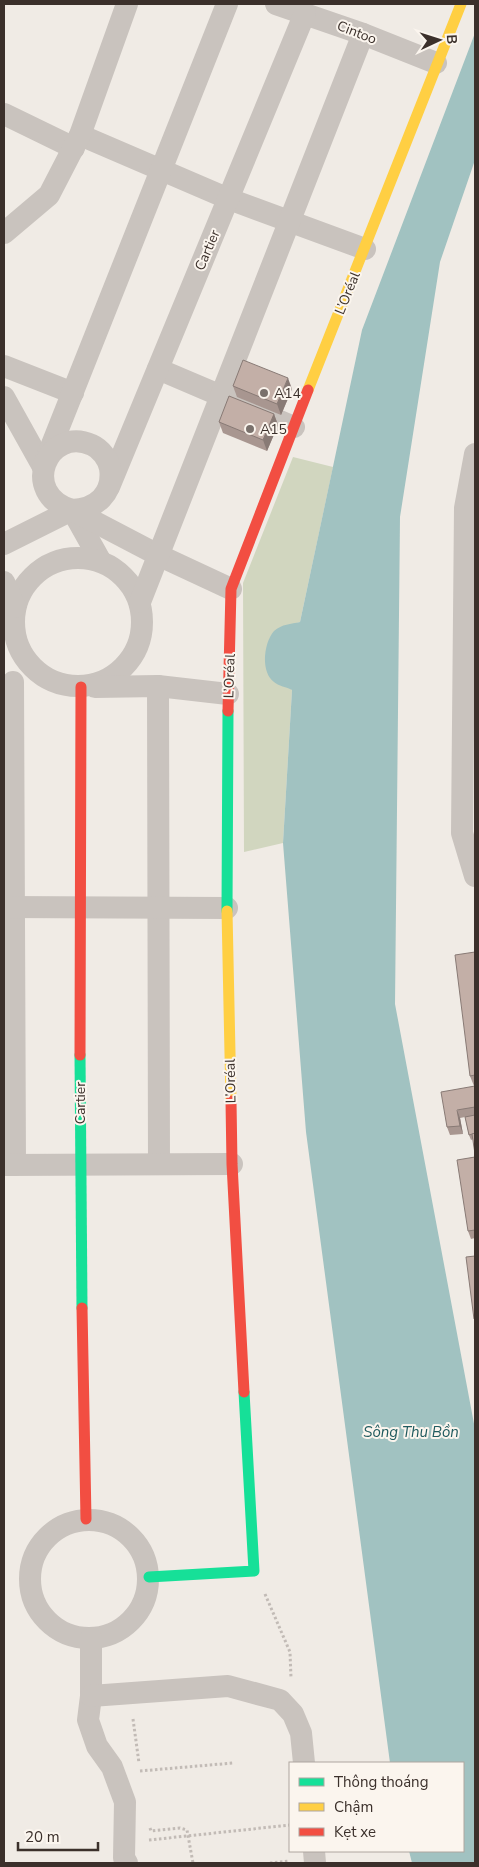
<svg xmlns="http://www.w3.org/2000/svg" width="479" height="1867" viewBox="0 0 479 1867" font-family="'Nunito Sans',sans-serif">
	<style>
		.green { fill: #d1d6bf }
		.water { fill: #a1c2c1 }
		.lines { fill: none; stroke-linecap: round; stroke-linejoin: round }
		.path { stroke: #c2bbb6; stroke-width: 3; stroke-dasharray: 2.5 2.5; stroke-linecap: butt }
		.street { stroke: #c9c3be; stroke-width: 22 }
		.fast { stroke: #16e098; stroke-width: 11 }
		.slow { stroke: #ffcf43; stroke-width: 11 }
		.jam { stroke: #f24e42; stroke-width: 11 }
		.wall { fill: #a89690 }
		.shaded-wall { fill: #887a75 }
		.building { fill: #c3afa7; stroke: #887a75 }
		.poi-dot { fill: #7a716c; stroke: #fbf5ee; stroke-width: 2 }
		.labels { text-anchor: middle; stroke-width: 4; stroke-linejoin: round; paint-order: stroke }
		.street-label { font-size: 14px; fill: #3b302b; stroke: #fbf5ee }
		.poi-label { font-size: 14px; fill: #3b302b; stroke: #fbf5ee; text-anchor: start }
		.water-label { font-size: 15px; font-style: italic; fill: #1f5a5e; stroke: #fbf5ee }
	</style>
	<rect width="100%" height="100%" fill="#f0ebe5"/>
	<path class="green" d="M 293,457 L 333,467 L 300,622 C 273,631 269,630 265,660 L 292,690 L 283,843 L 244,852 L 243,583 Z"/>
	<path class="water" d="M 475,33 L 475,160 L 440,262 L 400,517 L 395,1004 L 475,1429 L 475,1863 L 412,1863 L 409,1851 L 463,1851 L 463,1763 L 390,1763 L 306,1132 L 283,843 L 292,690 C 287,687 278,686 274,682 C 260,672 264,642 274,631 C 282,624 291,624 300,622 L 362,330 Z"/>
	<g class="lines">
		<g class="path">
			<polyline points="265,1594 290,1652 291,1678"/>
			<polyline points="133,1719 139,1763"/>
			<polyline points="140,1771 233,1763"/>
			<polyline points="150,1828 151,1831 180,1828 187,1830 193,1863"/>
			<polyline points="149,1840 290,1825"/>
			<polyline points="270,1863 289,1861"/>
		</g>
		<g class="street">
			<polyline points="276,4 363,34 436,63"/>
			<polyline points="4,114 74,148"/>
			<polyline points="80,135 229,199 365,249"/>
			<polyline points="4,233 49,195 80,135 127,4"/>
			<polyline points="4,366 73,393"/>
			<polyline points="158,369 294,427"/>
			<polyline points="4,397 43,467"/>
			<polyline points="475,454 465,508 462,833 475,876"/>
			<polyline points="43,467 227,4"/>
			<polyline points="109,487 305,13"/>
			<polyline points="72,510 100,560"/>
			<path d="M 4,544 L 72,510 C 96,509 114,494 110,468 C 108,459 101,449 92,445 C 47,425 19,494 72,510 L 158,555 L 231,589"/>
			<circle cx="78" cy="622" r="64"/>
			<polyline points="4,582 15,607"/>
			<polyline points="140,602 363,34"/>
			<polyline points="13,682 15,1165"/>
			<polyline points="158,686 159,1163"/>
			<polyline points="95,687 158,686 228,694"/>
			<polyline points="4,907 227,908"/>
			<polyline points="4,1165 232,1164"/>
			<circle cx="89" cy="1579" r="59"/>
			<polyline points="91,1638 91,1696 88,1720 97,1746 112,1767 125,1802 124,1858 127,1863"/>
			<polyline points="91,1696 228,1686 280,1700 293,1714 301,1733 304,1763"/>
			<polyline points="314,1851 315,1863"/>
		</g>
		<g class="fast">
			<polyline points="227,911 228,711"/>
			<polyline points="80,1055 82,1308"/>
			<polyline points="149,1577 254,1571 244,1392"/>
		</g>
		<g class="slow">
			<polyline points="308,390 461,4"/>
			<polyline points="227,911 231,1101"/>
		</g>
		<g class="jam">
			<polyline points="228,711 231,589 308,390"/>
			<polyline points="80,1055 81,687"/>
			<polyline points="231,1101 232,1164 244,1392"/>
			<polyline points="82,1308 86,1519"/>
		</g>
	</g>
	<g class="wall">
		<polygon points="233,386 292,389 281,415 237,397"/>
		<polygon points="274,414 278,425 267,451 223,433 219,422"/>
		<polygon points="475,952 475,1154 473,1139 471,1140 469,1135 465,1117 460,1118 463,1134 450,1135 447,1127 474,1086 470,1076"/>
		<polygon points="475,1157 475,1238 471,1239 468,1231"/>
	</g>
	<g class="shaded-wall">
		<polygon points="288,378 292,389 281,415 277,404"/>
		<polygon points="274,414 278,425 267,451 263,440"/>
		<polygon points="457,1110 460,1118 463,1134 460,1126"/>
	</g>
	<g class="building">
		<polygon points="243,360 288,378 277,404 233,386"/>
		<polygon points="229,396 274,414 263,440 219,422"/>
		<polygon points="475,952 475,1075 470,1076 455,955"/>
		<polygon points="475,1086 475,1107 457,1110 460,1126 447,1127 441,1092"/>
		<polygon points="475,1115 475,1133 469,1135 465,1117"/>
		<polygon points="475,1133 475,1154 472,1134"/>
		<polygon points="475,1157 475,1230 468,1231 457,1160"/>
		<polygon points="475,1256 475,1319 474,1319 466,1257"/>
	</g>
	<g class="poi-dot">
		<circle cx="264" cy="393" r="5"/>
		<circle cx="250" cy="429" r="5"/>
	</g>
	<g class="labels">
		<g class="street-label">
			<text transform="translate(357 32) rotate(21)" y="5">Cintoo</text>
			<text transform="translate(207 250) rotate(-67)" y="5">Cartier</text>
			<text transform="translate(347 293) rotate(-68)" y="5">L’Oréal</text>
			<text transform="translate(229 676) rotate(-88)" y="5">L’Oréal</text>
			<text transform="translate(230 1081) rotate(-91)" y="5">L’Oréal</text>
			<text transform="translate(80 1103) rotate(-90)" y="5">Cartier</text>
		</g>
		<g class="poi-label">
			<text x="274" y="398">A14</text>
			<text x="260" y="434">A15</text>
		</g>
		<g class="water-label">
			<text x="411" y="1437">Sông Thu Bồn</text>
		</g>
	</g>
	<rect width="479" height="1867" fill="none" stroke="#3b302b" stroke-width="10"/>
	<rect x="289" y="1762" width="175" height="90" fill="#fbf5ee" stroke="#aea6a0"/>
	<rect x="299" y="1778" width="25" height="8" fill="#16e098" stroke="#aea6a0"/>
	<text x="334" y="1787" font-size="15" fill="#3b302b">Thông thoáng</text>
	<rect x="299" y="1803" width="25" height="8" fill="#ffcf43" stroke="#aea6a0"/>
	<text x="334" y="1812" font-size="15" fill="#3b302b">Chậm</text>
	<rect x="299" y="1828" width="25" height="8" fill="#f24e42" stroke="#aea6a0"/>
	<text x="334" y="1837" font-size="15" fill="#3b302b">Kẹt xe</text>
	<g transform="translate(439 40) rotate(86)" stroke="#fbf5ee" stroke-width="4" paint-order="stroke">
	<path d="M0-4L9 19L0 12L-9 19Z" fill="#3b302b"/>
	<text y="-8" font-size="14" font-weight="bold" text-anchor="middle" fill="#3b302b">B</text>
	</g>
	<path d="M18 1842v8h80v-8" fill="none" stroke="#3b302b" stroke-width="2.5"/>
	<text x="25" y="1842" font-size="15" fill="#3b302b" stroke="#fbf5ee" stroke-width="4" paint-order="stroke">20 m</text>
</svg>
